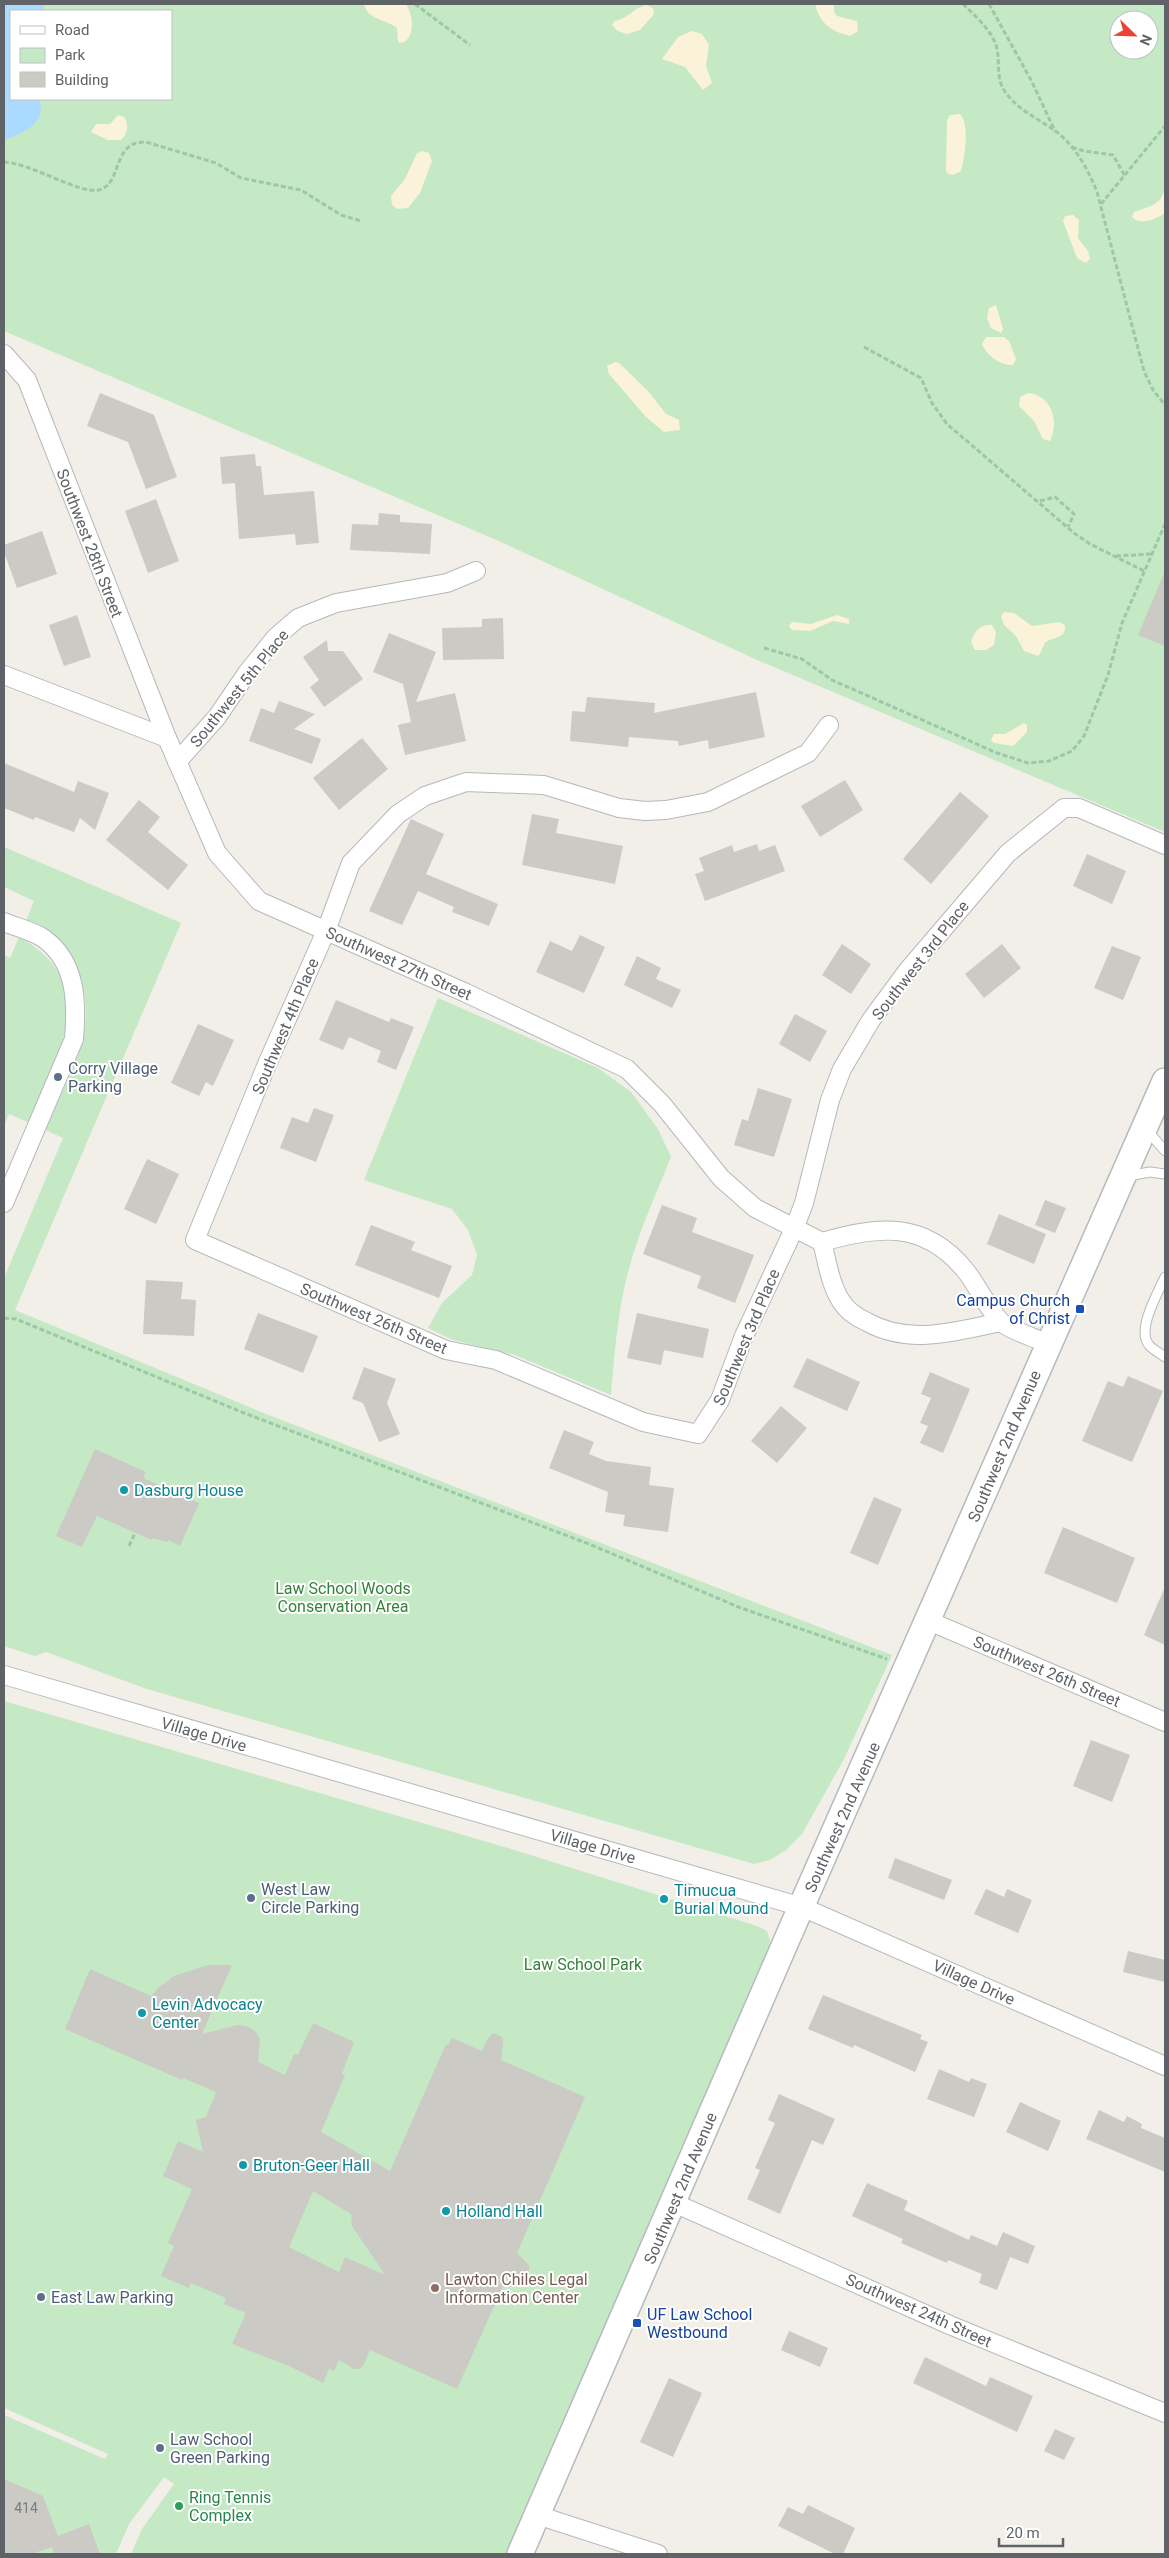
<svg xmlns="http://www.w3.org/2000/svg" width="1169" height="2558" viewBox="0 0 1169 2558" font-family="Roboto,sans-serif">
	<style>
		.green { fill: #c5e8c5; fill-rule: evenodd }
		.sand { fill: #fbf3d9 }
		.water { fill: #aadaff }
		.building { fill: #cccac5; fill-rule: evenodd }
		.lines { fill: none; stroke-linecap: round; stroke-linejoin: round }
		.service-casing { stroke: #b5b8bc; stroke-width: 11 }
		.minor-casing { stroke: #b5b8bc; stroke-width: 20 }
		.secondary-casing { stroke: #b6babf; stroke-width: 28 }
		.path { stroke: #9cc7a9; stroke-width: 3; stroke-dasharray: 5 2.5; stroke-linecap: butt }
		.service { stroke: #fff; stroke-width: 9 }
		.minor { stroke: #fff; stroke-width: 18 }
		.secondary { stroke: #fff; stroke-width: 25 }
		.service-dot { fill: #5c6f8a; stroke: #fff; stroke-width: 2 }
		.transit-dot { fill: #1a4fb4; stroke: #fff; stroke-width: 2 }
		.culture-dot { fill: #0f9aa8; stroke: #fff; stroke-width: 2 }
		.education-dot { fill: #8d6e63; stroke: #fff; stroke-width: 2 }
		.leisure-dot { fill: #2e9e5b; stroke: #fff; stroke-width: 2 }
		.labels { text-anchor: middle; stroke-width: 4; stroke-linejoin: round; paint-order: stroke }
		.number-label { font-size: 14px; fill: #7a7d7f }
		.street-label { font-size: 16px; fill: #5f6368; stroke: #fff }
		.service-label { font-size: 16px; fill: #4e5e75; stroke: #fff; text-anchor: start }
		.transit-label { font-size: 16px; fill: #164399; stroke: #fff; text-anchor: end }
		.culture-label { font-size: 16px; fill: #0d838f; stroke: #fff; text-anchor: start }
		.park-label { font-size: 16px; fill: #348238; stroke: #fff }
		.education-label { font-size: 16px; fill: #785e54; stroke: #fff; text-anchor: start }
		.leisure-label { font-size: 16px; fill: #27864d; stroke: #fff; text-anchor: start }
	</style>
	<rect width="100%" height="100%" fill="#f1efe8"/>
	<g class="green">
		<path d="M 4,4 L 1165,4 L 1165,832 L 757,660 L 499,541 L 4,331 ZM 11,11 L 171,11 L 171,99 L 11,99 ZM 1119,20 L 1149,20 L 1149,50 L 1119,50 Z"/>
		<path d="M 4,847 L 181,923 L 15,1310 L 266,1414 L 892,1655 L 844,1759 L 802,1834 L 786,1850 L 770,1860 L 754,1864 L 147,1689 L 46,1652 L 35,1656 L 4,1646 L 4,1278 L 63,1138 L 46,1130 C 57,1103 75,1068 82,1041 C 92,1003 82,956 50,933 C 43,928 33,925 26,921 L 34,901 L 4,887 Z"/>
		<path d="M 19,937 C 104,984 57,1056 30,1123 L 9,1114 L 4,1126 L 4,955 L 10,958 Z"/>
		<path d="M 438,998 L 598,1068 L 631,1092 L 658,1129 L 671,1157 C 654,1199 635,1240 625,1284 C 617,1320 614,1358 611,1395 L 515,1355 L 453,1340 L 428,1328 L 442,1303 L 472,1275 L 477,1255 L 468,1230 L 452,1209 L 364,1180 Z"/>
		<polygon points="4,1701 508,1848 757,1926 767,1931 770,1941 768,1953 506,2554 131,2554 142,2529 174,2484 164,2477 129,2524 116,2554 4,2554 4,2415 105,2459 108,2454 4,2408"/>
	</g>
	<g class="sand">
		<path d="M 364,4 L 406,4 C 413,15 416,35 403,43 L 398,42 L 397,28 C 388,20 367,20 364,4 Z"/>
		<path d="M 815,4 L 834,4 L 834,12 L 837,16 L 857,21 L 858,31 L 850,36 C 831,31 820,24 815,4 Z"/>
		<path d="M 646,5 L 653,8 L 654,14 L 640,30 L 627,34 L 618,31 L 612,25 L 615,21 C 627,19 634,8 646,5 Z"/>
		<polygon points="692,31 702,34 709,45 706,66 712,83 703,90 685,67 662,59 678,37"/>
		<path d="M 960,114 C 970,123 965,161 960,172 L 952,175 L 947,173 L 946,170 L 947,120 L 950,115 Z"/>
		<path d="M 118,115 L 124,117 C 129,124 128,134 121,140 L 108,140 L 91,132 L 96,124 L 110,124 Z"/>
		<polygon points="423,151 429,153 432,161 420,193 408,208 397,209 392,205 391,196 405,179 417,153"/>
		<path d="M 1165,187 L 1165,213 C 1157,219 1140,226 1132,217 L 1134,212 C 1150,206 1162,205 1165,187 Z"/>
		<polygon points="1073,215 1079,220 1078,238 1088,251 1090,259 1086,263 1077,258 1063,221 1065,216"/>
		<polygon points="996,305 1003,329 1001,333 991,328 987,318 989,308"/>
		<path d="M 986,337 L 1004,337 L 1009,341 L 1016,359 L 1013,365 C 1001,366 986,355 982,344 Z"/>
		<polygon points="615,362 619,363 648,391 666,414 679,420 680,430 664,432 646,417 609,374 607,366"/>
		<path d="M 1028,393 C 1051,395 1060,421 1050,441 L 1043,439 L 1034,421 L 1019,406 L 1020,397 Z"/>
		<path d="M 1004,612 L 1014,613 L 1032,626 L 1059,622 L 1065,625 C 1066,639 1055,636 1046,642 C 1042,646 1042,652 1038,656 L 1024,651 L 1016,636 L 1004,625 L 1001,616 Z"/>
		<polygon points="837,615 849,619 849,624 833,621 810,631 792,630 789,626 792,622 811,624"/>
		<path d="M 992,625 L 996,632 L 994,645 L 986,650 L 975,650 L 971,642 C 974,631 980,624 992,625 Z"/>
		<polygon points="1024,723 1027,725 1027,732 1013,746 994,743 991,740 994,734 1005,734"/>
	</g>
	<path class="water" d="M 4,4 L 45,4 L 41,11 L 11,11 L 11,99 L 39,99 C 48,123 23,133 4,140 Z"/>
	<g class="building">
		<polygon points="100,393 154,415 177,477 146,489 128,442 87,426"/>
		<polygon points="255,454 256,466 261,466 264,495 314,491 319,543 296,545 295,534 239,539 235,483 222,484 220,457"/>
		<polygon points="156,499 179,561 148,573 125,511"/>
		<polygon points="379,513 400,515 400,522 432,524 430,554 350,550 352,524 378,525"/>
		<polygon points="42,531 57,574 17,588 4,552 4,545"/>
		<polygon points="1165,571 1165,646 1138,635"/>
		<polygon points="77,615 91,657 64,666 49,625"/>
		<polygon points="503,618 504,659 443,660 442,628 482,627 482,619"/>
		<polygon points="389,633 436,652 416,702 455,693 466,741 405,755 398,725 411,722 403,684 373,672"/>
		<polygon points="327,640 328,651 343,651 363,679 324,707 310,687 319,680 303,657"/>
		<polygon points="756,692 765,737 709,749 708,740 679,746 678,741 629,737 628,747 570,741 572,711 585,712 587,697 655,703 654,713"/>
		<polygon points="279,701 315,714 294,729 321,739 312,764 249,741 261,708 274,713"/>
		<polygon points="362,738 388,769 339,810 313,778"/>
		<polygon points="4,763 74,792 78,781 109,793 95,830 80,818 74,832 35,817 34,820 4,808"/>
		<polygon points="845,780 863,810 820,837 801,806"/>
		<polygon points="960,792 989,816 931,884 903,859"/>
		<polygon points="139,800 160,817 148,832 188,865 168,890 106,840"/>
		<polygon points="532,814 559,819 556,833 623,846 615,884 522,865"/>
		<polygon points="411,819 444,834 426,874 498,904 489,926 452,912 454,907 418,891 402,925 369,911"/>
		<polygon points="757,844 759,851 775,845 785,871 705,901 695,874 704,871 699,858 732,845 734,852"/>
		<polygon points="1087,854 1126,871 1112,904 1073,886"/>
		<polygon points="580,935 605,947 584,993 536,972 550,941 572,951"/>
		<polygon points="842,944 871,964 851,994 822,975"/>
		<polygon points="1002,944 1021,968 984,998 965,974"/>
		<polygon points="1112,946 1141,957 1123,1000 1094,988"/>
		<polygon points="637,956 661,968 656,979 681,990 672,1008 624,985"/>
		<polygon points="336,1000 389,1022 391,1018 414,1027 396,1070 377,1062 381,1051 349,1037 343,1050 319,1040"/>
		<polygon points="795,1014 827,1031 810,1062 779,1044"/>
		<polygon points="198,1024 234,1040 213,1086 206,1082 199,1096 171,1083"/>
		<polygon points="758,1088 792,1099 774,1157 734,1145 742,1119 748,1121"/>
		<polygon points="314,1108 334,1115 316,1162 280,1148 292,1117 308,1123"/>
		<polygon points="147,1159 179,1174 156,1224 124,1209"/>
		<polygon points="1045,1200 1066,1208 1055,1233 1035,1225"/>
		<polygon points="662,1205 697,1218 692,1232 754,1255 735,1303 697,1288 701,1276 643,1254"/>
		<polygon points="999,1214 1046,1234 1034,1264 987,1244"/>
		<polygon points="371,1225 415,1242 411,1250 452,1266 439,1298 355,1265"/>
		<polygon points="146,1280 183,1282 181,1299 196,1300 194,1336 143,1334"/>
		<polygon points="258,1313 318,1336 303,1373 244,1349"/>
		<polygon points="637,1313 709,1329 703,1358 664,1350 661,1365 627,1358"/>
		<polygon points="807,1358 860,1382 847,1411 793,1387"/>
		<polygon points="364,1367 396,1379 387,1403 400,1434 379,1442 363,1403 352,1399"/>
		<polygon points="930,1372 970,1389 943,1453 920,1443 928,1426 920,1423 931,1398 921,1394"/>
		<polygon points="1128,1376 1163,1391 1132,1462 1082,1441 1108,1381 1123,1387"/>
		<polygon points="781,1406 807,1428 777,1463 751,1441"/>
		<polygon points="564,1430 594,1442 589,1454 606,1461 651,1467 649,1485 674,1488 668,1532 623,1526 625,1515 605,1512 608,1492 549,1468"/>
		<polygon points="95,1449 146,1472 143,1478 199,1503 180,1546 168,1540 167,1542 153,1538 152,1540 97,1516 82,1547 56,1536"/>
		<polygon points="874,1497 902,1509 878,1565 850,1553"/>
		<polygon points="1063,1527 1135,1558 1117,1603 1044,1573"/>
		<polygon points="1165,1587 1165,1645 1144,1635"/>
		<polygon points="1091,1740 1130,1755 1112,1802 1073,1786"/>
		<polygon points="895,1858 952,1880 944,1900 888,1878"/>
		<polygon points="986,1889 1004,1897 1007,1889 1032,1900 1018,1933 974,1914"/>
		<polygon points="1128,1951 1165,1960 1165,1982 1123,1972"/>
		<path d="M 208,1965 L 232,1965 L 202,2034 L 238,2025 L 246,2026 L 255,2031 L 260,2039 L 258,2062 L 285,2075 L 294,2054 L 298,2055 L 313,2023 L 354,2042 L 342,2074 L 345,2075 L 321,2132 L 390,2171 L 446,2044 L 448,2045 L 452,2038 L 482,2051 L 488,2038 L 493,2033 L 498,2035 L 502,2037 L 503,2043 L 501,2060 L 585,2097 L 517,2253 L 529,2265 L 529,2273 L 522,2277 L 509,2273 L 457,2389 L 370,2350 L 363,2366 L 359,2369 L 354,2369 L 339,2360 L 334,2371 L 329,2369 L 323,2383 L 289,2366 L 232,2344 L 246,2313 L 224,2304 L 226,2298 L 191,2283 L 189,2288 L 161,2276 L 174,2246 L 168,2243 L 192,2189 L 163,2176 L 178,2141 L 203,2152 L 196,2120 L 206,2117 L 216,2092 L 183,2078 L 182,2080 L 65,2029 L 90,1969 L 151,1996 L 158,1988 L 174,1976 ZM 313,2191 L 351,2214 L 352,2226 L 385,2275 L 345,2257 L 339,2272 L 289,2247 Z"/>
		<polygon points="823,1995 922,2035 920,2039 928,2042 915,2072 854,2045 853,2048 808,2029"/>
		<polygon points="939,2069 969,2082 971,2078 987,2084 974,2117 927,2099"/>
		<polygon points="779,2094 835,2119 823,2145 812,2140 780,2214 747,2199 760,2170 755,2168 775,2123 768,2120"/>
		<polygon points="1020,2102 1061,2121 1048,2151 1006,2132"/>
		<polygon points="1099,2110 1124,2122 1127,2116 1142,2124 1141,2128 1165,2138 1165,2172 1086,2139"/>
		<polygon points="867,2183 908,2201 904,2210 969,2240 971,2235 997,2246 1003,2232 1035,2246 1028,2264 1010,2257 997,2290 979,2283 982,2274 948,2260 947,2263 901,2243 903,2239 852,2216"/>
		<polygon points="789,2331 828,2348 820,2367 781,2350"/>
		<polygon points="925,2357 986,2386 990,2377 1033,2396 1017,2432 913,2383"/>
		<polygon points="669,2378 702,2393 673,2457 640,2442"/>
		<polygon points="1055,2429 1075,2438 1064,2460 1044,2451"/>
		<polygon points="4,2479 43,2496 58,2536 89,2524 100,2554 54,2554 52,2547 31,2554 4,2554"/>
		<polygon points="808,2505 855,2528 843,2554 835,2554 778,2526 788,2507 803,2514"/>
	</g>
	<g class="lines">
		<defs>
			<g id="service">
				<polyline points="1146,1129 1165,1151"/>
				<polyline points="1127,1176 1150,1172 1165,1174"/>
				<path d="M 1165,1277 C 1158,1293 1136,1330 1149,1345 C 1153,1350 1160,1353 1165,1357"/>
			</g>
			<g id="minor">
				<polyline points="4,354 27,380 167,738"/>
				<path d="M 4,675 L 167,738 L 217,853 L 259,901 L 466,993 L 627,1069 L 662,1104 L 721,1178 L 755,1208 L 822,1242 C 878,1226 924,1220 965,1270 C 978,1286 986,1306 1000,1321 C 1007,1329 1036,1338 1048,1344"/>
				<polyline points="829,725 808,753 708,802 666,810 645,811 619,808 544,785 466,782 425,796 398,814 351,863 326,931 267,1064 195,1240 446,1350 496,1360 643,1422 698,1434 720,1400 744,1336 794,1229 804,1203 830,1100 842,1069 871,1020 908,970 1008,853 1064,808 1079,808 1165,845"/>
				<polyline points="177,762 217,717 247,673 276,637 298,618 336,603 447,583 476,571"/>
				<path d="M 4,922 C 16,927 32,931 43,938 C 77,962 77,1003 74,1039 L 4,1203"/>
				<path d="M 822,1242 C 827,1261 830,1284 841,1301 C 847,1311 856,1317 867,1322 C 910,1346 956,1331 1001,1322"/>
				<polyline points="929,1621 1165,1722"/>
				<polyline points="4,1675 802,1907 1165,2066"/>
				<polyline points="674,2203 952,2326 1165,2413"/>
				<polyline points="537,2515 658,2554"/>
			</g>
			<polyline id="secondary" points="520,2554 791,1930 1165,1081"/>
		</defs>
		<use href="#service" class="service-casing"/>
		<use href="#minor" class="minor-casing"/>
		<use href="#secondary" class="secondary-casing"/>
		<g class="path">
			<polyline points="415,4 470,45"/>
			<path d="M 963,4 C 975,16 993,31 997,49 C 1000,63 996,77 1004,90 C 1016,109 1037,118 1054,130 C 1075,145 1088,169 1097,192 L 1144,371 L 1153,390 L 1165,405"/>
			<polyline points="989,4 1031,80 1055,131"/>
			<polyline points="1072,147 1084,151 1113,155 1125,176"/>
			<path d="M 4,162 C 31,163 81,195 99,190 C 123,184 111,141 146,142 L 216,163 L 241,178 L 301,190 L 341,215 L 361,221"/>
			<polyline points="1101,204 1165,126"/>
			<polyline points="864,347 921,378 932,403 947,424 1074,533 1090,544 1146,572"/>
			<polyline points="1040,501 1055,497 1074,514 1068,527"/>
			<polyline points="1116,556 1152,554"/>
			<polyline points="764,648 802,659 832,680 997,753 1028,763 1049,761 1072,751 1084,736 1108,675 1122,623 1165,524"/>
			<polyline points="4,1318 16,1319 244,1413 589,1544 741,1608 887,1659"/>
			<polyline points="129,1546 135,1533"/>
		</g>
		<use href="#service" class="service"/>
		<use href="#minor" class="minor"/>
		<use href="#secondary" class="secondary"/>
	</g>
	<g class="service-dot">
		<circle cx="58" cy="1077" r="5"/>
		<circle cx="251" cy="1898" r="5"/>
		<circle cx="41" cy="2297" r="5"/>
		<circle cx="160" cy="2448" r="5"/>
	</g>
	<g class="transit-dot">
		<rect x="1075" y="1304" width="10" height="10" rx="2.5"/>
		<rect x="632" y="2318" width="10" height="10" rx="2.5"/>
	</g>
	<g class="culture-dot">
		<circle cx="124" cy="1490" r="5"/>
		<circle cx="664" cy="1899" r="5"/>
		<circle cx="142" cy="2013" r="5"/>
		<circle cx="243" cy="2165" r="5"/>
		<circle cx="446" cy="2211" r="5"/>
	</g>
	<circle class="education-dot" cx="435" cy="2288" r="5"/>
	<circle class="leisure-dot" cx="179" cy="2506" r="5"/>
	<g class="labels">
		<g class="number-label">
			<text x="26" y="2513">414</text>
		</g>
		<g class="street-label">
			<text transform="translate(90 543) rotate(69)" y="6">Southwest 28th Street</text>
			<text transform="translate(239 688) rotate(-51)" y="6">Southwest 5th Place</text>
			<text transform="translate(920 960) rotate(-52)" y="6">Southwest 3rd Place</text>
			<text transform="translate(399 963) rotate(24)" y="6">Southwest 27th Street</text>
			<text transform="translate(285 1026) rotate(-67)" y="6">Southwest 4th Place</text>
			<text transform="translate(374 1318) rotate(23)" y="6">Southwest 26th Street</text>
			<text transform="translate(746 1337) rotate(-67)" y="6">Southwest 3rd Place</text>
			<text transform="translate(1004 1446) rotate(-67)" y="6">Southwest 2nd Avenue</text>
			<text transform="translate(1047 1671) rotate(23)" y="6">Southwest 26th Street</text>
			<text transform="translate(204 1734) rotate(16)" y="6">Village Drive</text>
			<text transform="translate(842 1817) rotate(-66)" y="6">Southwest 2nd Avenue</text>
			<text transform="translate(593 1846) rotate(16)" y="6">Village Drive</text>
			<text transform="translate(974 1982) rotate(24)" y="6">Village Drive</text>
			<text transform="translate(680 2188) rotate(-67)" y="6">Southwest 2nd Avenue</text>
			<text transform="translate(919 2310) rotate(24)" y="6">Southwest 24th Street</text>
		</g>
		<g class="service-label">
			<text x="68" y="1074">Corry Village<tspan x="68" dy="18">Parking</tspan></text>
			<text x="261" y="1895">West Law<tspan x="261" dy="18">Circle Parking</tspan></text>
			<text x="51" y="2303">East Law Parking</text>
			<text x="170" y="2445">Law School<tspan x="170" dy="18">Green Parking</tspan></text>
		</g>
		<g class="transit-label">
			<text x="1070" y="1306">Campus Church<tspan x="1070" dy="18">of Christ</tspan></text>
			<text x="647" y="2320" text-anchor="start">UF Law School<tspan x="647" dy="18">Westbound</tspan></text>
		</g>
		<g class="culture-label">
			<text x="134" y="1496">Dasburg House</text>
			<text x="674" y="1896">Timucua<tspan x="674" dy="18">Burial Mound</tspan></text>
			<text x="152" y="2010">Levin Advocacy<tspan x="152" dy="18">Center</tspan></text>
			<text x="253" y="2171">Bruton-Geer Hall</text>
			<text x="456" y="2217">Holland Hall</text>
		</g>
		<g class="park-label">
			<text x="343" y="1594">Law School Woods<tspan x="343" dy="18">Conservation Area</tspan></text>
			<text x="583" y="1970">Law School Park</text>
		</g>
		<g class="education-label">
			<text x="445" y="2285">Lawton Chiles Legal<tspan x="445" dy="18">Information Center</tspan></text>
		</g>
		<g class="leisure-label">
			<text x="189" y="2503">Ring Tennis<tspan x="189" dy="18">Complex</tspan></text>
		</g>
	</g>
	<rect width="1169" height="2558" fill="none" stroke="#5f6368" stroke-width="10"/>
	<rect x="10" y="10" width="162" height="90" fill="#ffffff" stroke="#bfc1c3"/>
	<rect x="20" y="26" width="25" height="8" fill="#ffffff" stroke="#bfc1c3"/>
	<text x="55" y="35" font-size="15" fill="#5f6368">Road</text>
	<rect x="20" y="48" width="25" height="15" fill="#c5e8c5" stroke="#bfc1c3"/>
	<text x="55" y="60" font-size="15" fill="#5f6368">Park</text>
	<rect x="20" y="72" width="25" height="15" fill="#cccac5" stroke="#bfc1c3"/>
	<text x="55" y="85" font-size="15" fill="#5f6368">Building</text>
	<g transform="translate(1134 35) rotate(113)"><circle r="24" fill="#ffffff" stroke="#bfc1c3"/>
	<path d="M0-4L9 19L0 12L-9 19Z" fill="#ea4335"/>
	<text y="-8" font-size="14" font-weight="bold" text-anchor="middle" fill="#5f6368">N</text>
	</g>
	<path d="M999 2538v8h64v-8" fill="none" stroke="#5f6368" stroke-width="2.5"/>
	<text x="1006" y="2538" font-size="15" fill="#5f6368" stroke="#ffffff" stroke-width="4" paint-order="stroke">20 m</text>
</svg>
